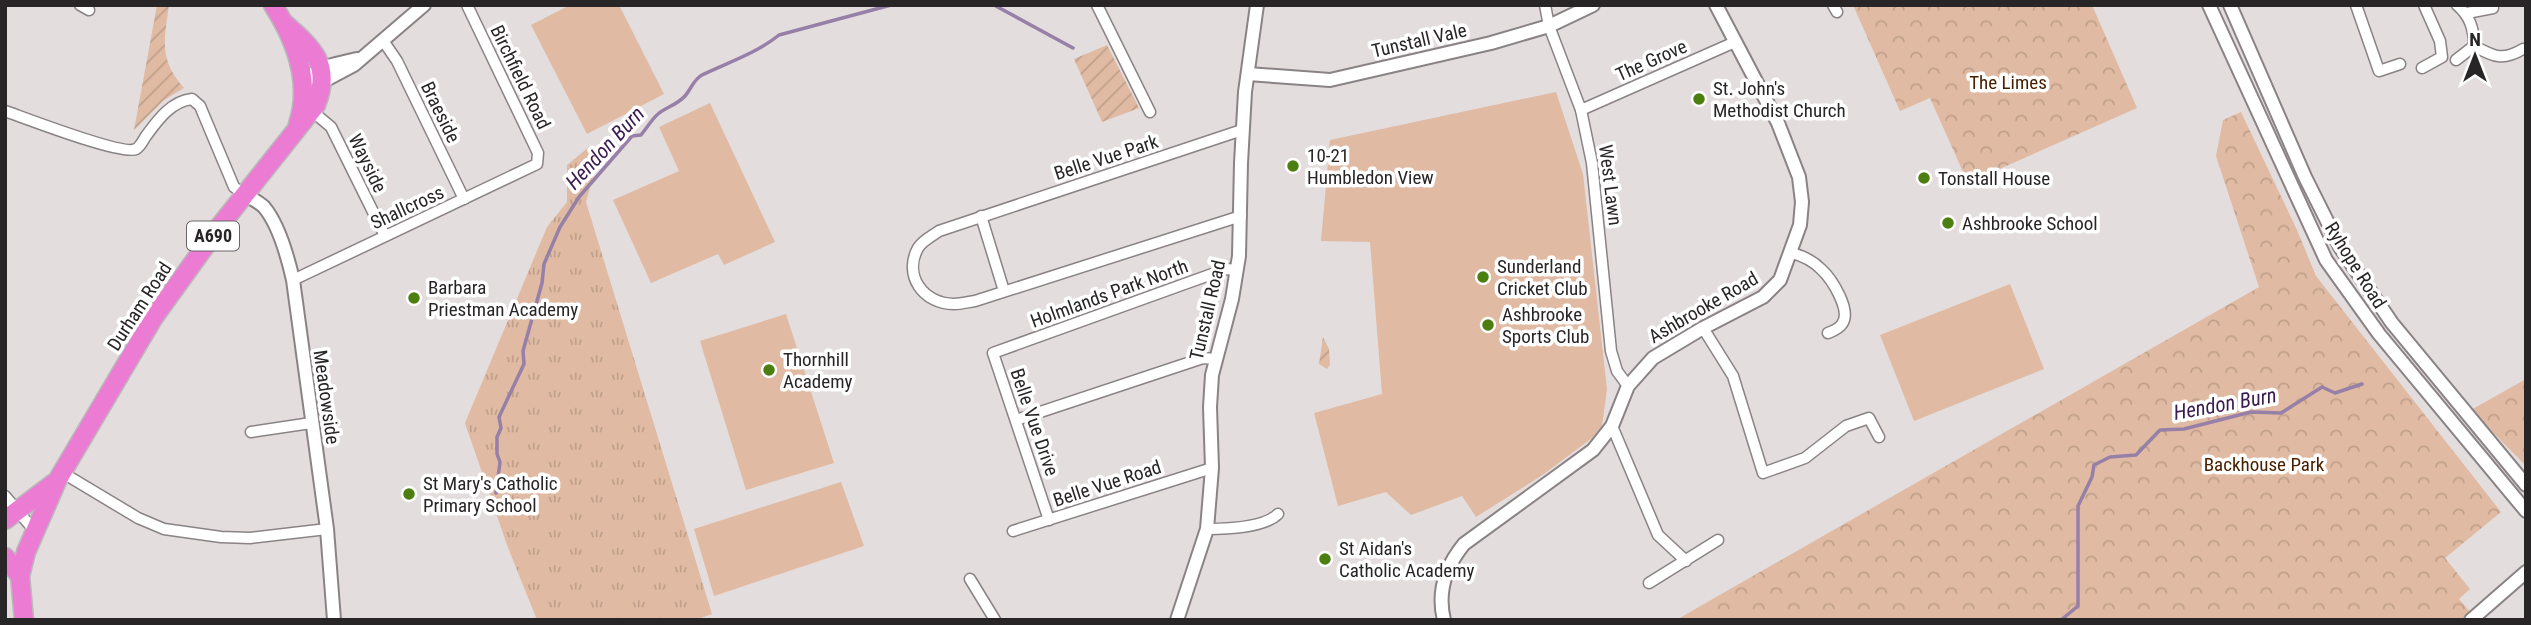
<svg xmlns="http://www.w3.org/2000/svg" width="2531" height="625" viewBox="0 0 2531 625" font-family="'Roboto Condensed',sans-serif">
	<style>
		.grass { fill: url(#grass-tufts) }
		.park { fill: url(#park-crowns) }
		.garden { fill: url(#garden-furrows) }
		.pitch { fill: #e0baa2 }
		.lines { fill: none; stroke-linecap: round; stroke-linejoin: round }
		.stream { stroke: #9680a8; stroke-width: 3.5 }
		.street-casing { stroke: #8a8385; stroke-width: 13 }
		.secondary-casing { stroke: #8a8385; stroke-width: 16 }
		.highway-casing { stroke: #bab9ba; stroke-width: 21 }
		.street { stroke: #fff; stroke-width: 10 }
		.secondary { stroke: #fff; stroke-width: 12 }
		.highway { stroke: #ec7bd4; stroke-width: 18 }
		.poi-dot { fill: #4c7f10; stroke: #fff; stroke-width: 2.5 }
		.labels { text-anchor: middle; stroke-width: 7; stroke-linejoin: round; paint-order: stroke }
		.shield { fill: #fff; stroke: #686667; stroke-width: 2 }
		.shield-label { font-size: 18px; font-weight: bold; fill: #282526 }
		.street-label { font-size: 19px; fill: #282526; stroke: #fff }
		.park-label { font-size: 19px; fill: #482000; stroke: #fff }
		.poi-label { font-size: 19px; fill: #282526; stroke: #fff; text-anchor: start }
		.water-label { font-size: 21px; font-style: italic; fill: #3a1b4f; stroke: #fff }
	</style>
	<defs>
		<pattern id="grass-tufts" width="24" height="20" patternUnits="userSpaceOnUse" patternTransform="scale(1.75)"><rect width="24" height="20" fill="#e0baa2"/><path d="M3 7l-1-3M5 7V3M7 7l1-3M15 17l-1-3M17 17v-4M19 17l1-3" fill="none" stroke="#c0a08b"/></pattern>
		<pattern id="park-crowns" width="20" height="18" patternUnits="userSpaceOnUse" patternTransform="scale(1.75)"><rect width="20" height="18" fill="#e0baa2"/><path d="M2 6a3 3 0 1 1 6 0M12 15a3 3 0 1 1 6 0" fill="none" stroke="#c0a08b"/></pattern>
		<pattern id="garden-furrows" width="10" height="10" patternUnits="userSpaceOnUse" patternTransform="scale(1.75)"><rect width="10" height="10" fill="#e0baa2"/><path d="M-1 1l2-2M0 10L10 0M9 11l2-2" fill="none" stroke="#c0a08b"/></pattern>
	</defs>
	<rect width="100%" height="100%" fill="#e4ddde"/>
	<polygon class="grass" points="589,147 597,162 586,202 712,614 695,620 537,620 507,545 465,423 547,227 567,202 567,165"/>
	<g class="park">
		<polygon points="1853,5 2092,5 2137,108 1968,183 1930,98 1900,111"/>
		<polygon points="2241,112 2297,230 2316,276 2501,512 2445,558 2470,589 2459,599 2470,612 2461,620 1676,620 2259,287 2216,156 2223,120"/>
		<polygon points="2526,379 2526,466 2471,410"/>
	</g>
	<g class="garden">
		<path d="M 157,5 L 169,5 C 164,40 159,60 184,88 L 164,100 L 134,130 Z"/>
		<polygon points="1107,45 1139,108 1102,122 1074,59"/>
		<polygon points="1323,337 1329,349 1330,365 1327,369 1319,364"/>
	</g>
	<g class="pitch">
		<polygon points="570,5 619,5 664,94 587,134 531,25"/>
		<polygon points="1556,92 1583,174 1607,389 1602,426 1592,438 1544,474 1476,517 1462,496 1411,515 1386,492 1338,506 1314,413 1382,394 1370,242 1321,241 1330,140"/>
		<polygon points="710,103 775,242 724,265 718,254 651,283 613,200 679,171 659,127"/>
		<polygon points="2010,284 2044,369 1914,421 1880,335"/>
		<polygon points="786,314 834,463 746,490 700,341"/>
		<polygon points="841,482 864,546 714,596 694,529"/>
	</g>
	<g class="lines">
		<g class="stream">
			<polyline points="994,5 1073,48"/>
			<path d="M 496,493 L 500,462 L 497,454 L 497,437 L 501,428 L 499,417 L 524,364 L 523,351 L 542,283 L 544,264 L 560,227 L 579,197 L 632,136 L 641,135 C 646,129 652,119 658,114 C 666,107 677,105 685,96 C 691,89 694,79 702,75 C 727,63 757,53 779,35 L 891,5"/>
			<polyline points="2061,620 2078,606 2078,506 2092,477 2094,465 2110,457 2136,455 2160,430 2184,429 2251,412 2281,413 2322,387 2335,393 2362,384"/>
		</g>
		<defs>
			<g id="street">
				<polyline points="80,5 89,10"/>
				<polyline points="1097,5 1150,112"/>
				<polyline points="1545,5 1549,26 1581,110 1592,163 1611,351 1617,371 1628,386"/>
				<polyline points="1833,5 1837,12"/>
				<polyline points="2356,5 2379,71 2400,64"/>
				<polyline points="2467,13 2493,8"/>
				<polyline points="384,42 397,61 464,199"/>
				<path d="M 2474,46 C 2494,57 2503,61 2523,49"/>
				<path d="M 2456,60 L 2474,46 C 2474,29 2470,16 2457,5"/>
				<polyline points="2422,68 2442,57 2440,41 2424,5"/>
				<polyline points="1581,110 1735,42"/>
				<path d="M 5,111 C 25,118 123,156 136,149 C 141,146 143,140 146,136 C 157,121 171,101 192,99 L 200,106 L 234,187 L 245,195"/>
				<polyline points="312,111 331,127 385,236"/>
				<polyline points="981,216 1004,291"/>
				<path d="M 1241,216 L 975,301 C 968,302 961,304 954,304 C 923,304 903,275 918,248 C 922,241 932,236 939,231 L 1242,130"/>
				<path d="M 1792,253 C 1803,256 1813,261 1821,269 C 1832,279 1852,311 1842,324 C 1839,329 1833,331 1828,333"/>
				<polyline points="293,280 537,164 538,153 467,5"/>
				<polyline points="1703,328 1733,376 1763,473 1805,458 1846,426 1869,418 1879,437"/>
				<polyline points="1016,420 1203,358 1215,359"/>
				<polyline points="1612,426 1658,535 1686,561"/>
				<polyline points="251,432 311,423"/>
				<polyline points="63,473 138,518 164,529 221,537 250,538 327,529"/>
				<polyline points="5,496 34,530"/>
				<polyline points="1049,520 993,353 1226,269 1237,270"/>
				<path d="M 1207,529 C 1226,529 1264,528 1278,514"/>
				<polyline points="1013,531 1212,468"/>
				<polyline points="970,579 995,620"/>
				<polyline points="1649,583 1718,540"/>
			</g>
			<g id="secondary">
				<polyline points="2209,5 2326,260 2379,334 2526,511"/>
				<polyline points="2230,5 2305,177 2340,247 2392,323 2526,485"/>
				<polyline points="1248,74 1330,80 1491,43 1549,26 1593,5"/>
				<polyline points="322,82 354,65 424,5"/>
				<path d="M 303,89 C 312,64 335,65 357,59"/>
				<path d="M 245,195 C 251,198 259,202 264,207 C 279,225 288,258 293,280 L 327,529 L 334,620"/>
				<polyline points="1177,620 1207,529 1212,468 1210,407 1212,375 1232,299 1239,256 1241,163 1245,92 1257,5"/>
				<path d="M 1444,620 C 1437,592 1446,566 1464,544 L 1593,450 L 1612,426 L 1628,386 L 1653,358 L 1703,328 L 1763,297 L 1780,280 L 1800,225 L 1802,202 L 1799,177 L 1778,123 L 1716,5"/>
				<polyline points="2471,620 2526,572"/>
			</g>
			<g id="highway">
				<path d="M 273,5 C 296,41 312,82 298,124"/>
				<polyline points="5,520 54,483"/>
				<polyline points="5,557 20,576"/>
				<path d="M 24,620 L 20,576 L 26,552 L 57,481 L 154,317 L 219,227 L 316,105 C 332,65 313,48 284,23"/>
			</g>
		</defs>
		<use href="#street" class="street-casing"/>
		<use href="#secondary" class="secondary-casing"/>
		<use href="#highway" class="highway-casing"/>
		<use href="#street" class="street"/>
		<use href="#secondary" class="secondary"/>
		<use href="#highway" class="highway"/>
	</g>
	<g class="poi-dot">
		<circle cx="1699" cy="99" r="7"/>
		<circle cx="1293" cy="166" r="7"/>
		<circle cx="1924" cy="178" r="7"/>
		<circle cx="1948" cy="223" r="7"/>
		<circle cx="1483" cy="277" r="7"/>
		<circle cx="414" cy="298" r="7"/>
		<circle cx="1488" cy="325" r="7"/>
		<circle cx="769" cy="370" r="7"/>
		<circle cx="409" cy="494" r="7"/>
		<circle cx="1325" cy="559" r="7"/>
	</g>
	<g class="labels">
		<rect class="shield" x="187" y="221.5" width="52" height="29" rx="5"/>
		<g class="shield-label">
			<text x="213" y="242">A690</text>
		</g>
		<g class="street-label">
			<text transform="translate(1419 40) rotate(-13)" y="7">Tunstall Vale</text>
			<text transform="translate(1651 60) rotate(-24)" y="7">The Grove</text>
			<text transform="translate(521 77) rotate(64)" y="7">Birchfield Road</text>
			<text transform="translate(441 112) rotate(64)" y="7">Braeside</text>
			<text transform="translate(1106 157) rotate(-18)" y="7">Belle Vue Park</text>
			<text transform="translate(368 163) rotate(64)" y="7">Wayside</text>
			<text transform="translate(1611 185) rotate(83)" y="7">West Lawn</text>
			<text transform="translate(407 207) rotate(-25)" y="7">Shallcross</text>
			<text transform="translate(2356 265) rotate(58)" y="7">Ryhope Road</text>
			<text transform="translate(1109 293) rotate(-20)" y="7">Holmlands Park North</text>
			<text transform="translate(139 306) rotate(-57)" y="7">Durham Road</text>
			<text transform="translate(1703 307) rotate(-30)" y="7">Ashbrooke Road</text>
			<text transform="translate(1207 310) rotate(-77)" y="7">Tunstall Road</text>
			<text transform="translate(327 397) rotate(82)" y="7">Meadowside</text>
			<text transform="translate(1035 422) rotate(71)" y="7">Belle Vue Drive</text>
			<text transform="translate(1107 483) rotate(-18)" y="7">Belle Vue Road</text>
		</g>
		<g class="park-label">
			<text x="2008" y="89">The Limes</text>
			<text x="2264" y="471">Backhouse Park</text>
		</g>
		<g class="poi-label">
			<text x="1713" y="95">St. John's<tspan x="1713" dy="22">Methodist Church</tspan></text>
			<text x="1307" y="162">10-21<tspan x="1307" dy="22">Humbledon View</tspan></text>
			<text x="1938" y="185">Tonstall House</text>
			<text x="1962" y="230">Ashbrooke School</text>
			<text x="1497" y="273">Sunderland<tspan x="1497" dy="22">Cricket Club</tspan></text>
			<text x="428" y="294">Barbara<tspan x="428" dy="22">Priestman Academy</tspan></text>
			<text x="1502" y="321">Ashbrooke<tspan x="1502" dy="22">Sports Club</tspan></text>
			<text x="783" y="366">Thornhill<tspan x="783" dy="22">Academy</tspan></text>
			<text x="423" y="490">St Mary's Catholic<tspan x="423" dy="22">Primary School</tspan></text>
			<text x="1339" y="555">St Aidan's<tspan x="1339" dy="22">Catholic Academy</tspan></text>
		</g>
		<g class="water-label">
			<text transform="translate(605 148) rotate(-47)" y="7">Hendon Burn</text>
			<text transform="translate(2225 404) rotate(-10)" y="7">Hendon Burn</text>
		</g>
	</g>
	<rect width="2531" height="625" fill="none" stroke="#282526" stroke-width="14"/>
	<g transform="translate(2475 56)" stroke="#ffffff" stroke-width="5" paint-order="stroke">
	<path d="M0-5L12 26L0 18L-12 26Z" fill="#282526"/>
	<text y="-10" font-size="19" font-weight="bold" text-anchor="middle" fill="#282526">N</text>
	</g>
</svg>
